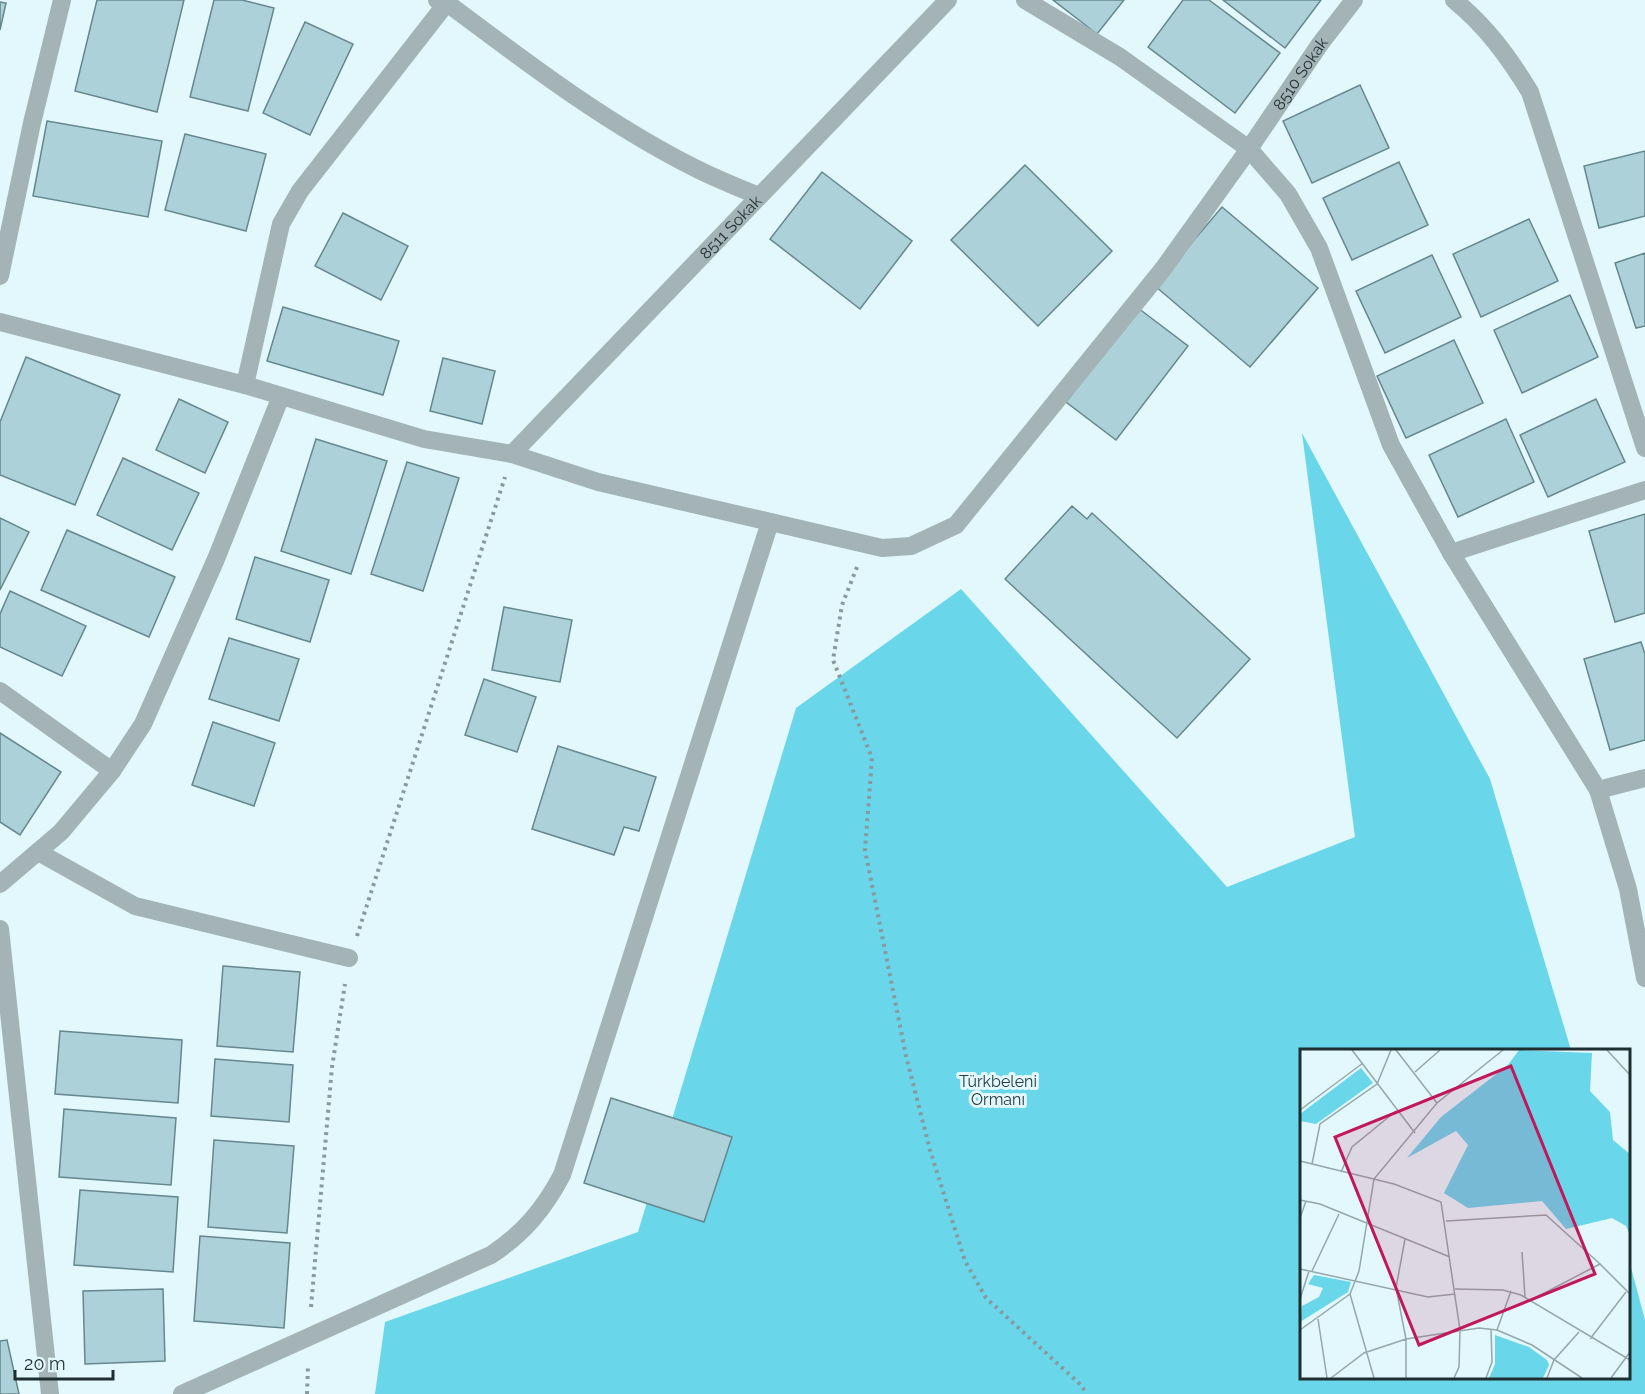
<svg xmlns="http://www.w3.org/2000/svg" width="1645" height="1394" viewBox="0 0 1645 1394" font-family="Raleway,sans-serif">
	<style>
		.green { fill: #69d6ea }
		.building { fill: #acd1d8; stroke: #65888f; stroke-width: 1.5 }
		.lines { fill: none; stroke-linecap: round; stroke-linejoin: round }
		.path { stroke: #879a9d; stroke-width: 4; stroke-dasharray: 3 4.5; stroke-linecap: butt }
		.minor { stroke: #a3b3b6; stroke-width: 18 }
		.labels { text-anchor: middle; stroke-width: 6; stroke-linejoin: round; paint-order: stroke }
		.street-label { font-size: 16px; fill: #1f2e31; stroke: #e2f8fc }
		.park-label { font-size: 16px; fill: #253d41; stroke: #e2f8fc }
		.inset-road { fill: none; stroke: #94a7ab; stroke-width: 1.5 }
		.view { fill: #c2185b; fill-opacity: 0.15; stroke: #c2185b; stroke-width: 3 }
		.inset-edge { fill: none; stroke: #1f2e31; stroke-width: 3 }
	</style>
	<rect width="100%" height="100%" fill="#e2f8fc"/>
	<polygon class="green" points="1302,433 1490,779 1571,1050 1302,1050 1302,1378 1628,1378 1629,1260 1645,1320 1645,1394 375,1394 385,1322 638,1232 796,708 961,589 1227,887 1355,837"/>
	<g class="building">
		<polygon points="97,0 184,0 157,112 75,91"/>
		<polygon points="214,0 242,0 274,8 248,111 190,97"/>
		<polygon points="1053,0 1124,0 1097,34"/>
		<polygon points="1183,0 1209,0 1280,53 1235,113 1148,47"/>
		<polygon points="1223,0 1321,0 1285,48"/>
		<polygon points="0,2 6,3 0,30"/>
		<polygon points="305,22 353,44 310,135 263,113"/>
		<polygon points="1360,85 1389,148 1312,183 1283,121"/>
		<polygon points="47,121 162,141 148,217 33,196"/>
		<polygon points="185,134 266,154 246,231 165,210"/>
		<polygon points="1645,151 1645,216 1599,228 1584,166"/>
		<polygon points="1399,162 1428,225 1352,260 1323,198"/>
		<polygon points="1025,165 1112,251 1038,326 951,240"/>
		<polygon points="822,172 912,241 860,309 770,239"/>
		<polygon points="1222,207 1318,288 1250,367 1155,286"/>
		<polygon points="343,213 408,246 381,300 315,266"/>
		<polygon points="1529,219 1558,281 1481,317 1453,254"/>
		<polygon points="1645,253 1645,326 1636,328 1615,263"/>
		<polygon points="1432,255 1461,317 1385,353 1356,291"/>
		<polygon points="1570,295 1598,357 1522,393 1494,330"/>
		<polygon points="283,307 399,341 383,395 267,361"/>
		<polygon points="1138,308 1188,346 1116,440 1066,402"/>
		<polygon points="1454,340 1483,403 1406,438 1377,376"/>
		<polygon points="26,357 120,395 75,505 0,475 0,422"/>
		<polygon points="443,358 495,371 482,424 430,411"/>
		<polygon points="179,399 228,422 205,473 156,450"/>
		<polygon points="1596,399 1625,462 1548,497 1520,435"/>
		<polygon points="1506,419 1534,482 1458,517 1429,455"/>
		<polygon points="316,439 387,461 351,574 281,551"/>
		<polygon points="123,458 199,493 172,550 97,515"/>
		<polygon points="407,462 459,478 423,591 371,574"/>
		<polygon points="1072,506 1087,519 1092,513 1250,659 1177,738 1005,579"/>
		<polygon points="1645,514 1645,613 1615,622 1589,531"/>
		<polygon points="0,518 29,532 0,590"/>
		<polygon points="67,530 175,577 149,637 41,590"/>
		<polygon points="255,557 329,580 310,642 236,619"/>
		<polygon points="10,591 86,626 62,676 0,647 0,614"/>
		<polygon points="504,607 572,620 560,682 492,670"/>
		<polygon points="229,638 299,659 279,721 209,699"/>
		<polygon points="1641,642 1645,654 1645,740 1610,750 1584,659"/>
		<polygon points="484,679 536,697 517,752 465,735"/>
		<polygon points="213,722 275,743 254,806 192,785"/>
		<polygon points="0,733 61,772 20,835 0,822"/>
		<polygon points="558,746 656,777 639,831 624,827 614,855 532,829"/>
		<polygon points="223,966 300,972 293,1052 217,1046"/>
		<polygon points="60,1031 182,1040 178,1103 55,1094"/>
		<polygon points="215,1059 293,1065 289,1122 211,1116"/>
		<polygon points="611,1098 732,1137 704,1222 584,1183"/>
		<polygon points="64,1109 176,1118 171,1185 59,1177"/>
		<polygon points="214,1140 294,1146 287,1233 208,1227"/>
		<polygon points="80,1190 178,1197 173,1272 74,1265"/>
		<polygon points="200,1236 290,1243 284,1328 194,1321"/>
		<polygon points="163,1289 165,1361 85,1364 83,1291"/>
		<polygon points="7,1340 19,1394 0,1394 0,1341"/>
	</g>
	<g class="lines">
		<g class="path">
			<polyline points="857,567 842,605 833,660 872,758 865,850 906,1056 930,1150 965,1261 986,1298 1082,1386 1086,1394"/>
			<polyline points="357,936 505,477"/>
			<polyline points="311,1307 332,1067 345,984"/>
			<polyline points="307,1394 308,1365"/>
		</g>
		<g class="minor">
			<path d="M 437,0 L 447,3 C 526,62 604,122 693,167 C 714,178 737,187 759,196"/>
			<polyline points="1025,0 1120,57 1249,149 1288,194 1319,248 1391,445 1451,553 1598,790 1628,889 1645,978"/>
			<path d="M 1454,0 C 1486,26 1508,56 1530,92 L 1645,448"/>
			<polyline points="0,276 32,123 62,0"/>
			<path id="s1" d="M 0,322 L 245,385 L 424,439 L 512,454 L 598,482 L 882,548 L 911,546 L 956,525 L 1163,269 L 1249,149 L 1320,44 L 1354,0"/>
			<polyline points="245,385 281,224 300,191 449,0"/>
			<path id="s2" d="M 512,454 L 948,0"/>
			<polyline points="1451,553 1645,490"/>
			<polyline points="0,691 112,771"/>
			<polyline points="1598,790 1645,778"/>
			<polyline points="38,852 135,906 349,958"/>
			<polyline points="0,884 61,832 112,771 143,724 216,559 281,396"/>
			<polyline points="0,929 50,1394"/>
			<path d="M 182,1394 L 491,1255 C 524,1233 544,1209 562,1175 L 770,522"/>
		</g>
	</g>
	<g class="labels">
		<g class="street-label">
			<text dy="6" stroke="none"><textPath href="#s1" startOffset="1558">8510 Sokak</textPath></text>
			<text dy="6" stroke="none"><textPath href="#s2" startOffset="315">8511 Sokak</textPath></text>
		</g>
		<g class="park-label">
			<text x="998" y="1087">Türkbeleni<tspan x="998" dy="18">Ormanı</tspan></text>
		</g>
	</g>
	<g transform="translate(1300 1049)">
		<rect width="330" height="330" fill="#e2f8fc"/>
		<path d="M 219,1 L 292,4 L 290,42 L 310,63 L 313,91 L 330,105 L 330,186 L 326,177 L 312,169 L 266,180 L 242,152 L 168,159 L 144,144 L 168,96 L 156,82 L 107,109 L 141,68 L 208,16 ZM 61,19 L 73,34 L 16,75 L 0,72 L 0,65 ZM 14,226 L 51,233 L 48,243 L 0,273 L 2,257 L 19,248 L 23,239 L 8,235 ZM 195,286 L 229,298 L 247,311 L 249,316 L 243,329 L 189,329 L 195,315 Z" fill="#69d6ea"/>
		<path class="inset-road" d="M 52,1 L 115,84M 96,1 L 137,54M 307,1 L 330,26M 115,23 L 140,1M 0,61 L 63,14M 0,112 L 94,135 L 141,153 L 160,281 L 159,318 L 154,329M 12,115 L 20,75 L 77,35 L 91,1M 41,123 L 52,98 L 96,62M 0,151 L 20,155 L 150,208M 0,169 L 6,152M 146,172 L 246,166 L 300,215M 105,190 L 96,239 L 106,290 L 106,329M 222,203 L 225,248M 0,220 L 128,248 L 155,245M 12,222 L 39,165M 155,240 L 203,241 L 221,246 L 330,311M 0,250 L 9,222M 231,251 L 300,215 L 330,245M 18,270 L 27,329M 0,281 L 50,245M 197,281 L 211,242M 290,290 L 326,243M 31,329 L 64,304 L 106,290 L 179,279 L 197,281 L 232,296 L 282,329M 74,329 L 50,245 L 59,222 L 74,130 L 137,54 L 203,1M 186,329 L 192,313 L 191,280M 247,329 L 254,311 L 279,283M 311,329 L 330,303"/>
		<path class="view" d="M 211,17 L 295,225 L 119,296 L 35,88 Z"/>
		<rect width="330" height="330" class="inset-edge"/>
	</g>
	<path d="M15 1370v9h98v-9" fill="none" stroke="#1f2e31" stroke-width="3"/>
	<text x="24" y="1370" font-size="18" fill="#1f2e31" stroke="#e2f8fc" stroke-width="4.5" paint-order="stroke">20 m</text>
</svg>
